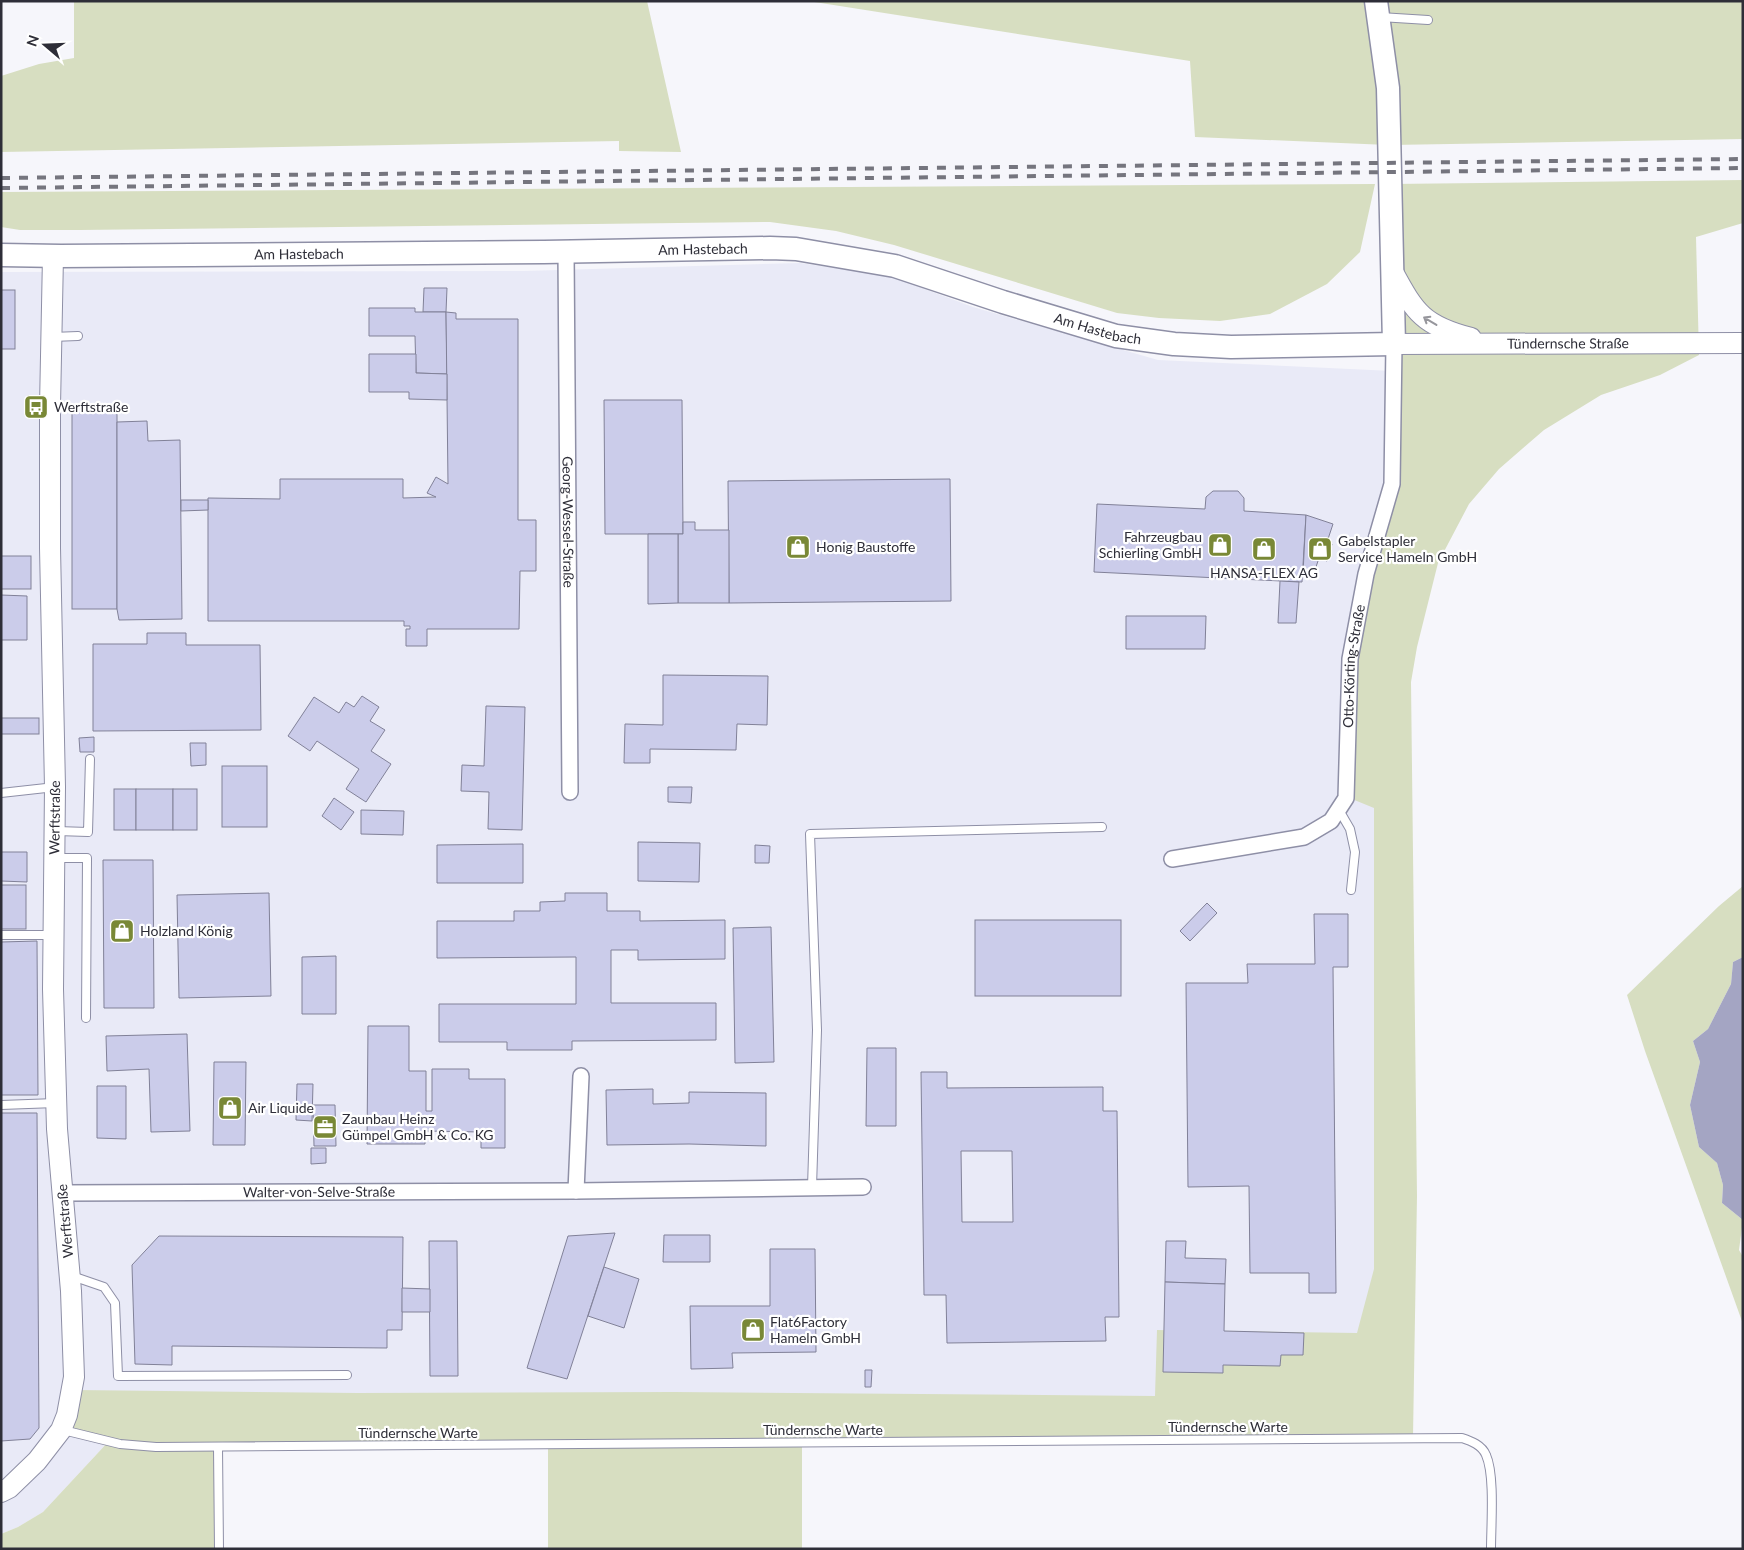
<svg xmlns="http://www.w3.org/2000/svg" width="1744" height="1550" viewBox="0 0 1744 1550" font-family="Lato,sans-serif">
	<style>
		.built { fill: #e9eaf7 }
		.green { fill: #d7dec1 }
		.water { fill: #a4a5c3 }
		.building { fill: #cbccea; stroke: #818198; fill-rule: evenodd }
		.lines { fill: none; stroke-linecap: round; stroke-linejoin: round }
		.service-casing { stroke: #8e8fa6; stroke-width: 10 }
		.minor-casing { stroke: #8e8fa6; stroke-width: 18 }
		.tertiary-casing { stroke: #8e8fa6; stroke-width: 22 }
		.secondary-casing { stroke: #8e8fa6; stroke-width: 25 }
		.service { stroke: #fff; stroke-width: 8 }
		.minor { stroke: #fff; stroke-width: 15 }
		.tertiary { stroke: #fff; stroke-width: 20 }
		.secondary { stroke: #fff; stroke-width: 22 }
		.rail { stroke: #75757e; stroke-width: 4; stroke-dasharray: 9 9; stroke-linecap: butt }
		.oneway { stroke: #96969c }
		.labels { text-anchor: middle; stroke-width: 4.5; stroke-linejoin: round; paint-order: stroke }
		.street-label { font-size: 14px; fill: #2e2e38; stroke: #fff }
		.poi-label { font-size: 14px; fill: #2e2e38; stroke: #fff; text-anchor: start }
	</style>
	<rect width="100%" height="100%" fill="#f6f6fb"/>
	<polygon class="built" points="800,263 890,276 973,307 1158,360 1414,372 1390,1421 109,1441 43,1512 18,1527 1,1534 1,272 524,271"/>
	<g class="green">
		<polygon points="74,1 647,1 681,152 619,151 619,141 1,152 1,76 39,64 74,58"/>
		<polygon points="808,1 1375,1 1388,145 1195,137 1190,61"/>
		<polygon points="1377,1 1743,1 1743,139 1390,145"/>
		<polygon points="1743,180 1743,223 1696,237 1699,355 1660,375 1601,395 1544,430 1499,469 1469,504 1438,563 1417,647 1411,682 1417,1196 1413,1437 218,1446 120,1443 63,1429 74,1390 358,1393 674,1392 1155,1396 1157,1330 1357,1333 1374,1269 1374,808 1347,797 1351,659 1393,484 1395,343 1391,184"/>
		<polygon points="1375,184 1360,252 1327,284 1270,314 1220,321 1159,318 1117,313 894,245 836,231 770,222 80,230 20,230 1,227 1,192"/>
		<polygon points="1743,886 1743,957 1733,962 1731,984 1708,1029 1693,1041 1700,1062 1690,1105 1699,1147 1717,1163 1723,1185 1722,1203 1743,1220 1739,1250 1743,1257 1743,1324 1645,1051 1627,995 1719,906"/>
		<polygon points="109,1441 218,1447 219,1549 1,1549 1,1534 18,1527 43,1512"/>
		<polygon points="548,1446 802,1447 802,1549 548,1549"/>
	</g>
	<polygon class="water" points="1743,957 1743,1220 1722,1203 1723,1185 1717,1163 1699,1147 1690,1105 1700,1062 1693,1041 1708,1029 1731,984 1733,962"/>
	<g class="building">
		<polygon points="424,288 447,288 446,312 423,312"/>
		<rect x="1" y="290" width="14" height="59"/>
		<polygon points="369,308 415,308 415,312 446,312 447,374 416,373 415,336 369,336"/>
		<polygon points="446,312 456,313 456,319 518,319 518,520 536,520 536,571 520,571 519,629 427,629 427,646 406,646 406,629 410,629 410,626 404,626 404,621 208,621 208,498 280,499 280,479 403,479 403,498 436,497 427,493 436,477 448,484"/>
		<polygon points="369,354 416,354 416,373 447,374 447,400 409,399 409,392 369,392"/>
		<polygon points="604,400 682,400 683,534 605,534"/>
		<rect x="72" y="407" width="45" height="202"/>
		<polygon points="147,421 148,441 180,440 182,619 119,620 117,609 117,422"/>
		<polygon points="950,479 951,601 729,603 728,481"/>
		<polygon points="1213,491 1238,491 1244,498 1244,511 1306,515 1302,582 1094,572 1097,504 1205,509 1206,497"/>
		<polygon points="181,500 208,500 208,510 181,511"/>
		<polygon points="1306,515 1333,524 1327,542 1332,544 1327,561 1319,558 1313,576 1303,573"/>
		<polygon points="683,522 695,522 695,530 729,530 729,603 678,603 678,534 683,534"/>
		<polygon points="648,534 678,534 678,603 648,604"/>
		<rect x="1" y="556" width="30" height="33"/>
		<polygon points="1280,581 1299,582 1296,623 1278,623"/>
		<polygon points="1,595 27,596 27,640 1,640"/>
		<polygon points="1126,616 1206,616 1205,649 1126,649"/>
		<polygon points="147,633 186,633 186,645 260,645 261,730 93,731 93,644 147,644"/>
		<polygon points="663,675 768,676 767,725 737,724 736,750 650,749 650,763 624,763 625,724 663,725"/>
		<polygon points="362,696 379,707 370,721 385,730 371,751 391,764 366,802 346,789 359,769 317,741 310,751 288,736 314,697 339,713 346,702 354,707"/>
		<polygon points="486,706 525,707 522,830 488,829 489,792 461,791 462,765 484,766"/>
		<rect x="1" y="718" width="38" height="16"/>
		<polygon points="94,737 94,752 80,752 79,738"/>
		<polygon points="190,743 206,743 206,765 191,766"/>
		<rect x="222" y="766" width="45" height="61"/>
		<polygon points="668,787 692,787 691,803 668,802"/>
		<rect x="114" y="789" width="22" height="41"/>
		<rect x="136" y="789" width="37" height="41"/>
		<rect x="173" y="789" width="24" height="41"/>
		<polygon points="334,798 354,812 341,830 322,816"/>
		<polygon points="361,810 404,811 403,835 361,834"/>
		<polygon points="638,842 700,843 699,882 638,881"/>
		<polygon points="523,844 523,883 437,883 437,845"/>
		<polygon points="755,845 770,846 769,863 755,863"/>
		<polygon points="1,852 27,852 27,882 1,881"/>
		<polygon points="103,860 153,860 154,1008 104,1008"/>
		<rect x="1" y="885" width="25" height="44"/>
		<polygon points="269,893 271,996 179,998 177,895"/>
		<polygon points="565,893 607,893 607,911 640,911 640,921 725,920 725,959 638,960 638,950 611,950 611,1003 716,1003 716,1040 572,1041 572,1050 507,1050 507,1042 439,1042 439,1004 576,1004 576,957 437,958 437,921 514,921 514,911 540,911 540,902 565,901"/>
		<polygon points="1207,903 1217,913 1190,941 1180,931"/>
		<polygon points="1314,914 1348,914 1348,967 1333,967 1336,1293 1309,1293 1309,1273 1250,1273 1249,1186 1188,1187 1186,983 1248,983 1247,964 1315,964"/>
		<rect x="975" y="920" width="146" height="76"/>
		<polygon points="771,927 774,1062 735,1063 733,928"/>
		<polygon points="37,941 38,1095 1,1095 1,942"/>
		<polygon points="336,956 336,1014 302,1014 302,957"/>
		<polygon points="368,1026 409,1026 409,1071 426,1071 426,1111 432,1111 432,1069 469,1069 469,1079 505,1079 505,1148 481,1148 481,1132 425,1131 425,1144 367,1144"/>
		<polygon points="187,1034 190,1131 151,1132 149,1069 107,1071 106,1036"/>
		<polygon points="867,1048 896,1048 896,1126 866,1126"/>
		<polygon points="214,1062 246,1062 245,1145 213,1145"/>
		<path d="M 921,1072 L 947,1072 L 947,1088 L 1103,1087 L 1103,1111 L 1117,1111 L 1119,1317 L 1105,1317 L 1106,1341 L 947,1343 L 946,1295 L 924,1295 ZM 961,1151 L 1012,1151 L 1013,1222 L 962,1222 Z"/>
		<polygon points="297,1084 313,1084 312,1121 296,1120"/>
		<polygon points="97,1086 126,1086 126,1139 97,1138"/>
		<polygon points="653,1089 653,1104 689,1103 689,1092 766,1093 766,1146 689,1144 607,1145 606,1090"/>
		<polygon points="313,1105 335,1105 336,1146 314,1146"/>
		<polygon points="1,1113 37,1113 39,1428 30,1439 1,1441"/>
		<polygon points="311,1148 326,1148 326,1163 311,1164"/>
		<polygon points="615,1233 567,1379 527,1368 568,1236"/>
		<polygon points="664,1235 710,1235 710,1262 663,1262"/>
		<polygon points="159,1236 403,1237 402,1330 387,1330 387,1348 172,1346 172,1365 135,1364 132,1265"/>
		<polygon points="429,1241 457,1241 458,1376 430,1376"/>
		<polygon points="1166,1241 1186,1241 1185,1258 1226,1259 1225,1284 1165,1282"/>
		<polygon points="770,1249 815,1249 816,1352 732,1353 733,1368 691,1369 690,1306 770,1306"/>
		<polygon points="604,1267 639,1279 624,1328 588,1316"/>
		<polygon points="1165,1282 1225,1284 1224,1331 1304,1333 1303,1355 1281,1355 1280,1366 1223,1365 1223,1373 1163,1372"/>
		<polygon points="402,1288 430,1289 430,1312 402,1312"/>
		<polygon points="865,1370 872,1370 871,1387 865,1387"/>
	</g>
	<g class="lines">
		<defs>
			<g id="service">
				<polyline points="1380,17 1428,20"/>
				<polyline points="52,337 78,336"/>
				<polyline points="1,793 55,787"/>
				<polyline points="1339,810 1350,829 1355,852 1351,890"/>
				<polyline points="57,831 88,832 90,759"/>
				<polyline points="56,858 87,858 86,1018"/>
				<polyline points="1,935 52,935"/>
				<polyline points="1,1105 56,1103"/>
				<polyline points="812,1187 817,1030 810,834 1102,827"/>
				<polyline points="72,1276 104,1287 115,1303 118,1376 347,1375"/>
				<path d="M 63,1430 L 120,1444 L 156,1447 L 1462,1438 C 1471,1441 1482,1445 1486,1455 C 1495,1475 1491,1525 1491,1549"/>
				<polyline points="218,1447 219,1549"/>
			</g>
			<g id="minor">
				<path id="s1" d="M 566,251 L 570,792"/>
				<path id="s2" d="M 1172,859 L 1304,837 L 1331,821 L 1346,798 L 1350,659 L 1366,574 L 1392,484 L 1394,344"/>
				<polyline points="576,1191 581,1076"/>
				<path id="s3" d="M 63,1193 L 576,1191 L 863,1187"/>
			</g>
			<g id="tertiary">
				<path d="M 1393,272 C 1415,313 1424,326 1471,338"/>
				<path id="s4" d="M 1394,344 L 1743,343"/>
				<path id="s5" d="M 1,1492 L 9,1488 L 37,1461 L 61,1430 L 67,1415 L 74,1377 L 71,1291 L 57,1129 L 53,989 L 55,787 L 50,548 L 50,406 L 53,256"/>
			</g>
			<g id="secondary">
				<path id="s6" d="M 1,255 L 61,256 L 544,252 L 770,248 L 796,249 L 895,266 L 1003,302 L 1116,336 L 1174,344 L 1231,347 L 1394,344 L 1388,88 L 1376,1"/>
			</g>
		</defs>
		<use href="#service" class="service-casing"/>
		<use href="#minor" class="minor-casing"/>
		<use href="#tertiary" class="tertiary-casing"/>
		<use href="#secondary" class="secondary-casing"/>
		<use href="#service" class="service"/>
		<use href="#minor" class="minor"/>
		<use href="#tertiary" class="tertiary"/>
		<use href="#secondary" class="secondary"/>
		<g class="rail">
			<polyline points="1,178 1743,159"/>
			<polyline points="1,188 1743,168"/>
		</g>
	</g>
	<defs><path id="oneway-shaft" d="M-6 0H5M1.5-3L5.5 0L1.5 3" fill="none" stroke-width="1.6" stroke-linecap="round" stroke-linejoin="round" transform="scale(1.25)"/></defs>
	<use class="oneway" href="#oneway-shaft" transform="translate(1430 321) rotate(-149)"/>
	<defs>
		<symbol id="bus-square" viewBox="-11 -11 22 22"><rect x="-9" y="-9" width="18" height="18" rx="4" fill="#798836" stroke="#fff"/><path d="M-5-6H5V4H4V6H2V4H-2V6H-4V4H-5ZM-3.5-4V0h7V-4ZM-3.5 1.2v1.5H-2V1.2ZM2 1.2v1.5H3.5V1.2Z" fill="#fff"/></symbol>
		<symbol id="shop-square" viewBox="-11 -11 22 22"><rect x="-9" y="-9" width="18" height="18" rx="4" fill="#798836" stroke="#fff"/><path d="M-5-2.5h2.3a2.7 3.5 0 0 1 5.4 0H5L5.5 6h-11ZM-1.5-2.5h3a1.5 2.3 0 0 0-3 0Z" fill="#fff"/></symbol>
		<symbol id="office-square" viewBox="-11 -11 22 22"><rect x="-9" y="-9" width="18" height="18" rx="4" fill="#798836" stroke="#fff"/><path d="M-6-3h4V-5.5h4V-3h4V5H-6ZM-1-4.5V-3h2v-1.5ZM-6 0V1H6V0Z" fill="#fff"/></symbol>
	</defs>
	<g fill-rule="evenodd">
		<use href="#bus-square" x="22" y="393" width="28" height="28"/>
		<use href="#shop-square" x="1206" y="531" width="28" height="28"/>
		<use href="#shop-square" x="784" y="533" width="28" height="28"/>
		<use href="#shop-square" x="1250" y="535" width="28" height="28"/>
		<use href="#shop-square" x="1306" y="535" width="28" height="28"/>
		<use href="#shop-square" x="108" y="917" width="28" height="28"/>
		<use href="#shop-square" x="216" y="1094" width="28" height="28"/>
		<use href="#office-square" x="311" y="1113" width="28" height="28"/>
		<use href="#shop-square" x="739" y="1316" width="28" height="28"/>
	</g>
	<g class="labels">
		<g class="street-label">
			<text dy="5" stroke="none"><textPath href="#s6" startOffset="702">Am Hastebach</textPath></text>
			<text dy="5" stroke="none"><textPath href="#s6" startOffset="298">Am Hastebach</textPath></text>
			<text dy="5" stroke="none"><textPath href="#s6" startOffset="1108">Am Hastebach</textPath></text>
			<text dy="5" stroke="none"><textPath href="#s4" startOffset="174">Tündernsche Straße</textPath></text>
			<text dy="5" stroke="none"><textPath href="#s1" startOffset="271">Georg-Wessel-Straße</textPath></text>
			<text dy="5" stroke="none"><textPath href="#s2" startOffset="325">Otto-Körting-Straße</textPath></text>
			<text dy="5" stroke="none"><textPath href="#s5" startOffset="702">Werftstraße</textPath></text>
			<text dy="5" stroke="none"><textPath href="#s3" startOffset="256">Walter-von-Selve-Straße</textPath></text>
			<text transform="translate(65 1221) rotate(-95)" y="5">Werftstraße</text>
			<text x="1228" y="1432">Tündernsche Warte</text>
			<text x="823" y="1435">Tündernsche Warte</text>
			<text x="418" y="1438">Tündernsche Warte</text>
		</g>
		<g class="poi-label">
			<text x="54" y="412">Werftstraße</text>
			<text x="1202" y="542" text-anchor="end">Fahrzeugbau<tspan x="1202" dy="16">Schierling GmbH</tspan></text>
			<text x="1338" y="546">Gabelstapler<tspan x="1338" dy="16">Service Hameln GmbH</tspan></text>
			<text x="816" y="552">Honig Baustoffe</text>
			<text x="1264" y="578" text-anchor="middle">HANSA-FLEX AG</text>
			<text x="140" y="936">Holzland König</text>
			<text x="248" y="1113">Air Liquide</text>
			<text x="342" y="1124">Zaunbau Heinz<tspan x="342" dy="16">Gümpel GmbH &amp; Co. KG</tspan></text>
			<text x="770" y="1327">Flat6Factory<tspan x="770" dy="16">Hameln GmbH</tspan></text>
		</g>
	</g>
	<rect width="1744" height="1550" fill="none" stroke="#2e2e38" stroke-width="5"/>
	<g transform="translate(45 45) rotate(289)" stroke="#ffffff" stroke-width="4" paint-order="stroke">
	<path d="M0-4L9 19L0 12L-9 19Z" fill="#2e2e38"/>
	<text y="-8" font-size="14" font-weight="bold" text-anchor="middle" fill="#2e2e38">N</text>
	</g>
</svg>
